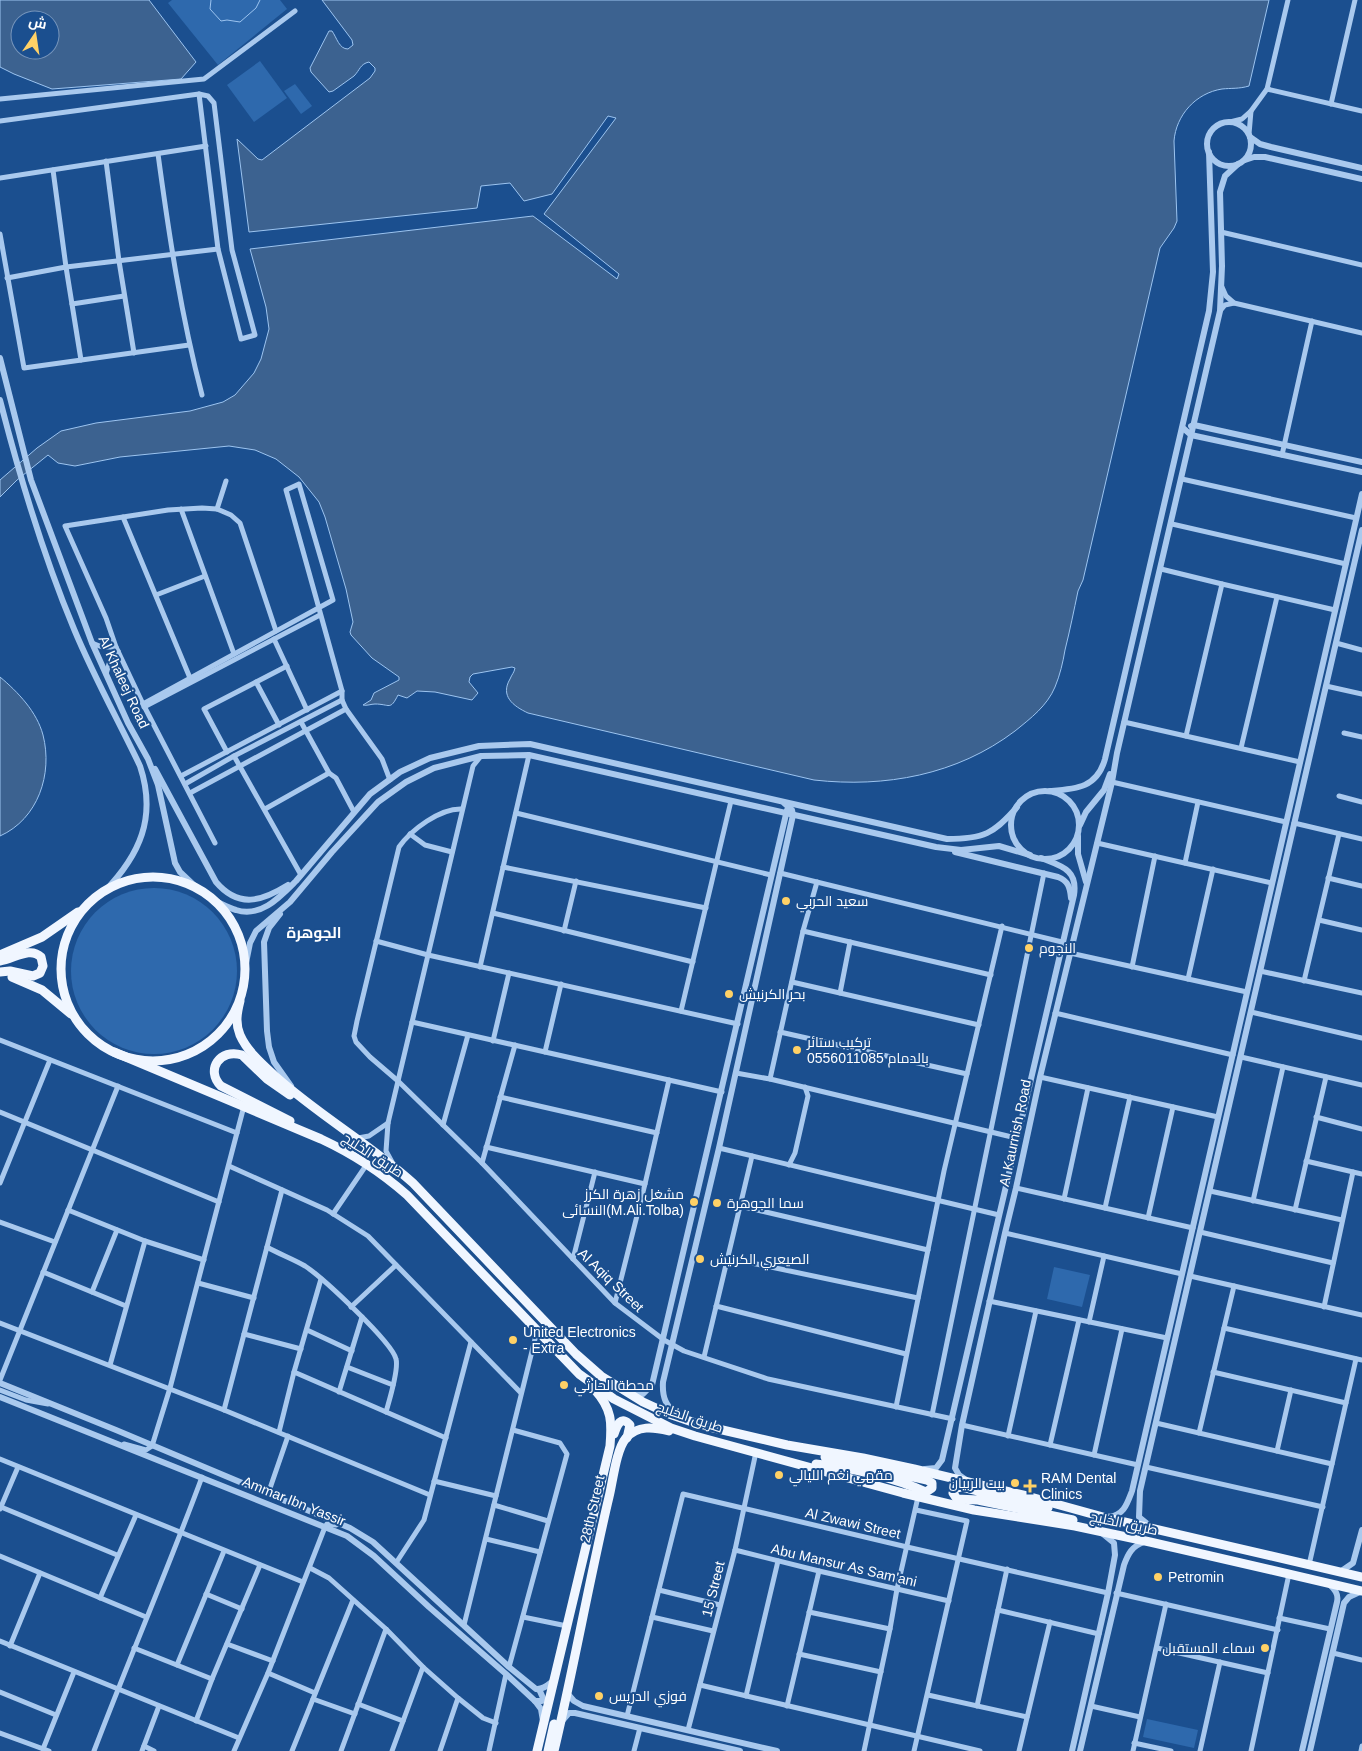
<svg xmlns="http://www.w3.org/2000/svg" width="1362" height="1751" viewBox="0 0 1362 1751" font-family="Arial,Cairo,sans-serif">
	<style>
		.green { fill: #2e69ad }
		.water { fill: #3c6290; stroke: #9cc4f0; fill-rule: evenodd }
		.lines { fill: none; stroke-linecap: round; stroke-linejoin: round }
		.stream { stroke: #9cc4f0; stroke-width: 1 }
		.minor { stroke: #a9c9ee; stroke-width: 5 }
		.tertiary { stroke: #a9c9ee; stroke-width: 6 }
		.primary { stroke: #f0f6ff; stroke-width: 9 }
		.poi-dot { fill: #ffd166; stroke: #1b4f8f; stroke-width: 2 }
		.labels { text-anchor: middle; stroke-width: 4; stroke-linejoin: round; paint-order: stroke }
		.street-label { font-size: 14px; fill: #fff; stroke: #1b4f8f }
		.poi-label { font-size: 14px; fill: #fff; stroke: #1b4f8f; text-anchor: start }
		.neighbourhood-label { font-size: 15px; font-weight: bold; fill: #fff; stroke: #1b4f8f }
	</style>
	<rect width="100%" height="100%" fill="#1b4f8f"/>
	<g class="green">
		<polygon points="172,0 280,0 287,9 218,65 168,3"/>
		<polygon points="260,61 287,98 254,122 227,85"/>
		<polygon points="295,84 312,106 301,114 284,91"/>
		<circle cx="154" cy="971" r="83"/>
		<polygon points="1054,1267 1090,1275 1082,1307 1047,1299"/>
		<polygon points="1147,1719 1198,1730 1194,1748 1143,1737"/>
	</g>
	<g class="water">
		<path d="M 0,0 L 149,0 L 196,62 L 181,79 L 52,89 L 14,74 L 0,67 ZM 20,20 L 50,20 L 50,50 L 20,50 Z"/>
		<path d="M 322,0 L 1269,0 L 1249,86 C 1239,89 1231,88 1222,89 C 1196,93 1176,115 1174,141 L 1177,221 L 1174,228 L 1160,248 L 1083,580 L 1078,591 C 1074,610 1070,630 1065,650 C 1063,662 1060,675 1055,687 C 1047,706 1031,718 1015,731 C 957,775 885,788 814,780 L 528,713 C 513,706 500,696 510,679 C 512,674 514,673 515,668 L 512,667 L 473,674 L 470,677 L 469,682 L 478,693 L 472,700 L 435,692 L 417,691 L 407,698 L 398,695 C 390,711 390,704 375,704 C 371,704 367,706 363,705 L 371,700 L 374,693 L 399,680 L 399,677 L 372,658 L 351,635 L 350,632 L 353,622 L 346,589 L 325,517 L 319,502 L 299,477 L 276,459 L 255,450 L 229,446 L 120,457 L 75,466 L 58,463 L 48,455 L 17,480 L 0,497 L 0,480 L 37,448 L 61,431 L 96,423 L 190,411 L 223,402 L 235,395 L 254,373 L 261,359 L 269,329 L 266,307 L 250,249 L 533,216 L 617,279 L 619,274 L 544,214 L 616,118 L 608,116 L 552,194 L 524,201 L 510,183 L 481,186 L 477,208 L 249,232 L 237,139 L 258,159 L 262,160 L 370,78 L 375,71 L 375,68 L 369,62 C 360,64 360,70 354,76 C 347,81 340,86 333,91 L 329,92 L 311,72 L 310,68 L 329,31 L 332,31 C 337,38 339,49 348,49 L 353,45 L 352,40 Z"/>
		<path d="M 0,677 C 18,692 37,712 43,735 C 53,774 38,819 0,836 Z"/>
	</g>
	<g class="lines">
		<polyline class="stream" points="211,0 210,9 221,21 227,20 240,22 256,8 260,0"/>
		<g class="minor">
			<polyline points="1267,89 1362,111"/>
			<polygon points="199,94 208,96 214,103 232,250 255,335 241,339 218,249"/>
			<polyline points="0,99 204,79 295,11"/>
			<polyline points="1331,104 1355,0"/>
			<polyline points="1251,111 1267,89 1288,0"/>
			<polyline points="0,121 199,94"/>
			<polyline points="1230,122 1242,119 1251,111 1249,134"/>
			<path d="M 158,154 C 169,235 181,315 202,395"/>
			<polyline points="106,161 119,261 134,353"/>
			<polyline points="53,170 66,267 81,360"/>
			<polyline points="0,178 206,146"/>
			<polyline points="1221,232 1362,265"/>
			<polyline points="0,234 24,368 189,345"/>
			<polyline points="7,278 66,267 218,249"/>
			<polyline points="1222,287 1226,296 1234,303 1362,333"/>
			<polyline points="72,304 124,296"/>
			<polyline points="1220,311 1225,305 1234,303"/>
			<polyline points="1282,455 1312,321"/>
			<polyline points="1182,479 1356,518"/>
			<polyline points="181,509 234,654"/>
			<polyline points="217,509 226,481"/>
			<polyline points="123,517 190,678"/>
			<polyline points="1172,524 1346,564"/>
			<polyline points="1161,569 1222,584 1335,610"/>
			<polyline points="156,595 205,576"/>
			<polyline points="274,639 307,710"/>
			<polyline points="92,643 102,647 116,647"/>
			<polyline points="1336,643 1362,650"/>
			<polyline points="106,674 109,664 118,651"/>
			<polyline points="256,682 279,725"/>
			<polyline points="1326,686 1362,694"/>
			<path d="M 143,704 C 206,669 270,635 333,600 L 299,484 L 286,490 L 342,691 L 342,700 L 346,709 L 382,759 L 390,780"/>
			<polyline points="144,707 320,615"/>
			<polyline points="1124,722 1300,762"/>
			<polyline points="1344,733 1362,737"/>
			<polyline points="1186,736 1222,584"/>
			<polyline points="1241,748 1277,597"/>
			<polyline points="227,752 204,709 287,666"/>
			<polyline points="234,756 342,700"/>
			<polyline points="329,773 336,778 354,812"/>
			<polyline points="181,776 342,691"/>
			<polyline points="1112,782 1286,822"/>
			<polyline points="185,784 234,756 301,875"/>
			<polyline points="190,793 346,709"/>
			<polyline points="1339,796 1362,802"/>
			<polyline points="265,809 329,773 301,722"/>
			<path d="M 462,809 C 440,808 411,830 399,847 L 357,1021 L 354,1036 L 356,1042 L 370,1057 L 398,1081 L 482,1163 L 615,1303 L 664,1340 L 684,1351 L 768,1379 L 953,1419"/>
			<polyline points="516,813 771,875"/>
			<polyline points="1294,823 1362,839"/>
			<polyline points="410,834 425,845 452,852"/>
			<polyline points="215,843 143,704 116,647 106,618 65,526 168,510 202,508 217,509 231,515 240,523 276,631"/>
			<polyline points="1097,843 1272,883"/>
			<polyline points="1185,863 1198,802"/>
			<polyline points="503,867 706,908"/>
			<polyline points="780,873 1062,942"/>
			<polyline points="1328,878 1362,886"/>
			<polyline points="493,913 693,962"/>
			<polyline points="1319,920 1362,930"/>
			<polyline points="564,931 576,881"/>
			<polyline points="803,931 991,975"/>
			<polyline points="376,941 428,955 738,1024"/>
			<polyline points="1070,953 1247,992"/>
			<polyline points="480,967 529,755"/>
			<polyline points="1132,967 1155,856"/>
			<polyline points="1260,971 1362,993"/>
			<polyline points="1188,979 1213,869"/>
			<polyline points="1304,981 1339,834"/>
			<polyline points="792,982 979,1025"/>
			<polyline points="840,993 850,942"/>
			<polyline points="681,1011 731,801"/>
			<polyline points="1251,1012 1362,1038"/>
			<polyline points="1055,1013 1233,1055"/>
			<polyline points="412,1022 722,1092"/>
			<polyline points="780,1032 967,1074"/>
			<polyline points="0,1040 237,1133"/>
			<polyline points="493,1041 509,973"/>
			<polyline points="545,1052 561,984"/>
			<polyline points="1241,1057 1362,1085"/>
			<polyline points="736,1073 770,1079 1016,1138"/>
			<polyline points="1040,1077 1218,1117"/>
			<polyline points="770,1079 803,931 817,882"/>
			<polyline points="500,1097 657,1133"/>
			<polyline points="0,1112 219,1202"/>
			<polyline points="1316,1117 1362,1129"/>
			<polyline points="443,1125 468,1035"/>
			<polyline points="358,1138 369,1136 388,1123"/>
			<polyline points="486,1147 645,1184"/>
			<polyline points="719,1148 999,1215"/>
			<polyline points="1306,1161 1362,1174"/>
			<polyline points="392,1162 386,1151 388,1123 473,766 481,756"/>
			<polyline points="482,1163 515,1045"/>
			<polyline points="789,1165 795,1153 808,1096 805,1087"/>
			<polyline points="229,1166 327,1210 368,1236 521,1393"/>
			<polyline points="0,1183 50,1060"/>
			<polyline points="1016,1188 1193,1228"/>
			<polyline points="1210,1191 1342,1220"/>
			<polyline points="1064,1199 1088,1088"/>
			<polyline points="1253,1201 1283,1067"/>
			<polyline points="740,1206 928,1250"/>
			<polyline points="1105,1208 1130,1097"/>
			<polyline points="68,1210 145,1241 204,1260"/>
			<polyline points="1295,1210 1326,1077"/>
			<polyline points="333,1214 367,1164"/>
			<polyline points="1148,1218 1173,1107"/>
			<polyline points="0,1222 55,1242"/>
			<polyline points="1200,1232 1333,1263"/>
			<polyline points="1005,1233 1182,1274"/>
			<path d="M 267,1247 C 279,1254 293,1259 305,1266 C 322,1277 392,1342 396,1359 C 399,1370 389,1401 386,1412"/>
			<polyline points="728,1258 918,1298"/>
			<polyline points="573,1259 595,1172"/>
			<polyline points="43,1272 126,1306"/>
			<polyline points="1190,1276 1362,1315"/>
			<polyline points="198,1283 254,1298"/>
			<polyline points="92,1292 117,1230"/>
			<polyline points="989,1301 1167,1338"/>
			<polyline points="615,1303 645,1184 669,1080"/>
			<polyline points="716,1306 906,1354"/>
			<polyline points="351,1307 396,1265"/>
			<polyline points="1324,1307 1353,1172"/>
			<polyline points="1089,1322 1104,1256"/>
			<polyline points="0,1323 224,1410 430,1495"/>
			<polyline points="1224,1328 1362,1360"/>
			<polyline points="307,1330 352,1351"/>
			<polyline points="244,1334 301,1349"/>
			<polyline points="704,1357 752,1156"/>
			<polyline points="110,1365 145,1241"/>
			<polyline points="347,1367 393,1385"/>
			<polyline points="294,1372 446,1438"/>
			<polyline points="1213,1372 1346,1403"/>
			<polyline points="0,1380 118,1086"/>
			<polyline points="0,1390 26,1400 48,1404"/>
			<polyline points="339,1392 362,1317"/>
			<polyline points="896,1407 944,1171 1002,926"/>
			<polyline points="224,1410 282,1190"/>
			<polyline points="932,1415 1044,873"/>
			<polyline points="1156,1423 1332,1464"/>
			<polyline points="962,1425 1138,1465"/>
			<polyline points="279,1432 294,1372 321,1279"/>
			<polyline points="1199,1433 1234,1286"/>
			<polyline points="1008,1436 1036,1311"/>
			<polyline points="124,1444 146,1450 152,1446 170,1388 244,1106"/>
			<polyline points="1050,1445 1079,1320"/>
			<polyline points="1277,1451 1291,1390"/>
			<polyline points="1094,1455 1122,1329"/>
			<polyline points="0,1459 303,1582"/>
			<polyline points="1146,1467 1323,1507"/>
			<polyline points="434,1481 496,1496"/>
			<polyline points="268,1494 288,1436"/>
			<polyline points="494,1505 548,1521"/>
			<polyline points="1,1507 117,1555"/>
			<polyline points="0,1509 18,1467"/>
			<polyline points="486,1539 540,1552"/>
			<polyline points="735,1550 819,1571 949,1601"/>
			<polyline points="0,1556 146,1617"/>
			<polyline points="396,1563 424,1520 471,1342"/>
			<polyline points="1309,1565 1356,1359"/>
			<polyline points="310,1568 329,1578 386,1629 423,1667 458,1698 483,1718 496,1723"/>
			<polyline points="659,1590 720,1605"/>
			<polyline points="1116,1593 1278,1630"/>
			<polyline points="206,1594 242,1609"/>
			<polyline points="100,1598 136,1515"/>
			<polyline points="998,1610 1099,1634"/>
			<polyline points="809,1612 890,1629"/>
			<polyline points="523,1617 567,1626"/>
			<polyline points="652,1617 713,1631"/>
			<polyline points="1279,1618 1330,1629"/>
			<polyline points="464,1625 537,1331"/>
			<polyline points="0,1641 239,1738"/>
			<polyline points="227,1644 273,1661"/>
			<polyline points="10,1646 40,1573"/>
			<polyline points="134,1648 212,1679"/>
			<polyline points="1157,1648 1268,1673"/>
			<polyline points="1333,1653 1362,1660"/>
			<polyline points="799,1654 881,1672"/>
			<polyline points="177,1665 224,1551"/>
			<polyline points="509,1667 567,1454 560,1443 513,1430"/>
			<polyline points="268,1673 315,1693"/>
			<polyline points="700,1685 980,1751"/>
			<polyline points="0,1692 56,1715"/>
			<polyline points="928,1695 1027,1717"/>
			<polyline points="746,1696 778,1561"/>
			<polyline points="313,1699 355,1714"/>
			<polyline points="358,1704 403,1721"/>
			<polyline points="787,1706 819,1571"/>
			<polyline points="977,1706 1007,1569"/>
			<polyline points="1091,1706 1140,1717"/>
			<polyline points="627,1716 683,1494 907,1547 1108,1593"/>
			<polyline points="196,1721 212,1679 260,1565"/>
			<polyline points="688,1730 735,1550 756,1452"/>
			<polyline points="0,1733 49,1751"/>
			<polyline points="1134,1743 1171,1751"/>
			<polyline points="144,1746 154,1751"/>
			<polyline points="43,1749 74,1672"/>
			<path d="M 94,1751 C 129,1659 168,1569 202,1477"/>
			<polyline points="142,1751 159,1706"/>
			<polyline points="234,1751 268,1673 325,1527 327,1524 336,1525"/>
			<polyline points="292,1751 353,1600"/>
			<polyline points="341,1751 386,1629"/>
			<polyline points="392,1751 423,1667"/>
			<polyline points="440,1751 458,1698"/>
			<polyline points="489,1751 506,1674"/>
			<polyline points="634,1751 640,1728"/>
			<polyline points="864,1751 890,1629 897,1589 918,1497"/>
			<polyline points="914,1751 967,1521 916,1510"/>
			<polyline points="1019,1751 1050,1622"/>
			<polyline points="1133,1751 1166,1604"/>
			<polyline points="1200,1751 1220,1662"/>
			<polyline points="1251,1751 1289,1574"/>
			<polyline points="1361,1751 1362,1746"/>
		</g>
		<g class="tertiary">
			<circle cx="1229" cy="144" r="22"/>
			<polyline points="1250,137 1260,144 1271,147 1362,168"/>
			<polyline points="1245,160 1254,157 1265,157 1362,179"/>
			<polyline points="0,358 31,480 92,643 128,723 148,759 158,785 175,863 180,872 198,889"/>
			<path d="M 0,400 C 20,478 43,555 74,629 C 93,675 118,720 140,766 C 157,817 140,855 104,892"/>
			<polyline points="1191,426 1194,425 1362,462"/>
			<polyline points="1183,428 1191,435 1362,472"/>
			<path d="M 155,769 L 216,882 C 239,909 262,901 288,885"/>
			<path d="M 1050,791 C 1076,789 1097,788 1105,759 L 1209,311 L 1213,272 L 1209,152"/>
			<circle cx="1045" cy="825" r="34"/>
			<polyline points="1080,825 1086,812 1104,790 1110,774"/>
			<polyline points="1078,836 1078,854 1086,882"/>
			<path d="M 955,852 L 1058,877 C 1068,881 1070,887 1071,898"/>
			<path d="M 215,901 C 222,904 229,908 236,910 C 261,918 280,897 296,881 L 370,794 L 400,772 L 430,758 L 479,746 L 530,744 L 947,839 C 983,839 994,834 1017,807"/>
			<polyline points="280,914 269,928 264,942 267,1031 269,1047 274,1062 291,1086"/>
			<polyline points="245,968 250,943 256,931 290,902 332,852 378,802 406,782 434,768 481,756 529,755 936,847 961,850 999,846 1030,855"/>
			<path d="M 0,1383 L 116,1430 L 350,1528 L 373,1542 L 509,1667 L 536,1689 C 543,1690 548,1685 553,1681"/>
			<polyline points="630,1394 643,1394 652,1385 787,810"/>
			<polyline points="0,1397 347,1536 374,1556 429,1607 506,1674 535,1701 541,1709 543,1721"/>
			<path d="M 678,1416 C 666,1406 662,1398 663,1382 L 719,1148 L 793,815 L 792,810 L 784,803"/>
			<path d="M 925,1469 L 936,1468 L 942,1460 L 1074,895 C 1078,869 1061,866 1041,858"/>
			<polyline points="966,1480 959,1475 955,1468 962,1425 1005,1233 1016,1188 1040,1077 1112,782 1117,753 1220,311 1222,266 1220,192 1225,176 1238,164"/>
			<path d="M 1109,1517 C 1124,1515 1127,1504 1132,1491 L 1362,494"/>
			<polyline points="1150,1526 1139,1517 1140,1491 1362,530"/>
			<polyline points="1340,1572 1353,1563 1362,1530"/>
			<polyline points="567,1693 574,1701 583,1706 777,1751"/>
			<polyline points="535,1701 542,1701 543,1698 539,1689"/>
			<polyline points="562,1721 569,1713 575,1713 740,1751"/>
			<polyline points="1072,1751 1108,1593 1115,1555 1114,1543 1103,1534"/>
			<path d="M 1080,1751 L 1124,1565 C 1128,1554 1132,1546 1144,1542"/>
			<path d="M 1302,1751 L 1337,1602 C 1339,1593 1334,1589 1328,1583"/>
			<polyline points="1310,1751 1344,1603 1349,1597 1362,1591"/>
		</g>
		<g class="primary">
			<circle cx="153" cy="969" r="92"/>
			<polyline points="0,955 42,937 78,912"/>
			<path d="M 0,961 C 14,959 30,946 41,957 L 43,966 L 40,973 L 33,976 L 10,971 L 0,972"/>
			<polyline points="12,977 42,990 71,1014"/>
			<path d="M 240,1001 C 237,1013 235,1023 240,1035 C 247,1051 262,1064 274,1075 C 318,1115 370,1144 413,1183 L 576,1354 L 601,1376 L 643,1402 L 669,1414 L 701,1425 L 787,1445 L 863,1458 L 914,1469 L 1027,1496 L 1103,1517 L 1362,1577"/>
			<path d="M 114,1052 L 321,1139 C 353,1154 381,1172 407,1195 L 579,1374 L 614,1399 L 671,1428 L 695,1436 L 903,1493 L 974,1510 L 1075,1526 L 1150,1542 L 1362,1591"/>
			<path d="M 290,1121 L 221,1086 C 205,1070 220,1048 242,1055 L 267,1079 L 290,1095"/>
			<path d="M 614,1434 C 617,1425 621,1415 630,1425 L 627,1438"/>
			<path d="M 816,1464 C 853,1468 892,1477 926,1492 L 932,1488 L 932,1483 L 927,1480 L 825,1457"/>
			<polyline points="1048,1508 961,1487 956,1488 953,1493 957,1499 978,1500 1073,1520"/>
			<path d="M 537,1751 L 610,1446 C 612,1422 612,1409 595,1390"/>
			<polyline points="548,1751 554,1724"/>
			<path d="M 554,1751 C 574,1667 589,1581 609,1497 C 613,1481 616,1450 626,1438 C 638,1425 653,1427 669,1431"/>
		</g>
	</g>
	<g class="poi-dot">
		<circle cx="786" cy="901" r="5"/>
		<circle cx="1029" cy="948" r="5"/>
		<circle cx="729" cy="994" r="5"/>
		<circle cx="797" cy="1050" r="5"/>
		<circle cx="694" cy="1202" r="5"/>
		<circle cx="717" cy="1203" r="5"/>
		<circle cx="700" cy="1259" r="5"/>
		<circle cx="513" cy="1340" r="5"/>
		<circle cx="564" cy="1385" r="5"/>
		<circle cx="779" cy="1475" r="5"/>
		<circle cx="1015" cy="1483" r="5"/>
		<path d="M1027.5 1478.5h5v5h5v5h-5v5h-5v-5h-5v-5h5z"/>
		<circle cx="1158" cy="1577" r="5"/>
		<circle cx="1265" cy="1648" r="5"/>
		<circle cx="599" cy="1696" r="5"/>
	</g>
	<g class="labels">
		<g class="street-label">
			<text transform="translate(124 682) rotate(65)" y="5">Al Khaleej Road</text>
			<text transform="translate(1015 1133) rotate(-78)" y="5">Al Kaurnish Road</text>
			<text transform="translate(373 1155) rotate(33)" y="5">طريق الخليج</text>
			<text transform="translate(611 1280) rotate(44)" y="5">Al Aqiq Street</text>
			<text transform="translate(690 1417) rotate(19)" y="5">طريق الخليج</text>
			<text transform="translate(294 1501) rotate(22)" y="5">Ammar Ibn Yassir</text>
			<text transform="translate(592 1509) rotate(-77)" y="5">28th Street</text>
			<text transform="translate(853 1523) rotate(13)" y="5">Al Zwawi Street</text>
			<text transform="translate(1124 1523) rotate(12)" y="5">طريق الخليج</text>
			<text transform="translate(844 1565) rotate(13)" y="5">Abu Mansur As Sam'ani</text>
			<text transform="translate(713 1589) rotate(-76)" y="5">15 Street</text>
		</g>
		<g class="poi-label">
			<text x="796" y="906">سعيد الحربي</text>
			<text x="1039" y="953">النجوم</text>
			<text x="739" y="999">بحر الكرنيش</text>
			<text x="807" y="1047">تركيب ستائر<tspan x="807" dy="16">بالدمام 0556011085</tspan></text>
			<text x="684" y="1199" text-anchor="end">مشغل زهرة الكرز<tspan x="684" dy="16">النسائى(M.Ali.Tolba)</tspan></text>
			<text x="727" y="1208">سما الجوهرة</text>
			<text x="710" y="1264">الصيعري الكرنيش</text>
			<text x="523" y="1337">United Electronics<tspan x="523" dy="16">- Extra</tspan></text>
			<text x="574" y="1390">محطة الحارثي</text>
			<text x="789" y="1480">مقهي نغم الليالي</text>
			<text x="1041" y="1483">RAM Dental<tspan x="1041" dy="16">Clinics</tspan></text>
			<text x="1005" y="1488" text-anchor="end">بيت الربيان</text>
			<text x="1168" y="1582">Petromin</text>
			<text x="1255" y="1653" text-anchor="end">سماء المستقبل</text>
			<text x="609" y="1701">فوزي الدريس</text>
		</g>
		<g class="neighbourhood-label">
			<text x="314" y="938">الجوهرة</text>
		</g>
	</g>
	<g transform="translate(35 35) rotate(13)"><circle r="24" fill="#1b4f8f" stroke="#7695bc"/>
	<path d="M0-4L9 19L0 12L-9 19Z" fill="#ffd166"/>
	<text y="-8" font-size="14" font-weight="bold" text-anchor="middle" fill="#ffffff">ش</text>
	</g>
</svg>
